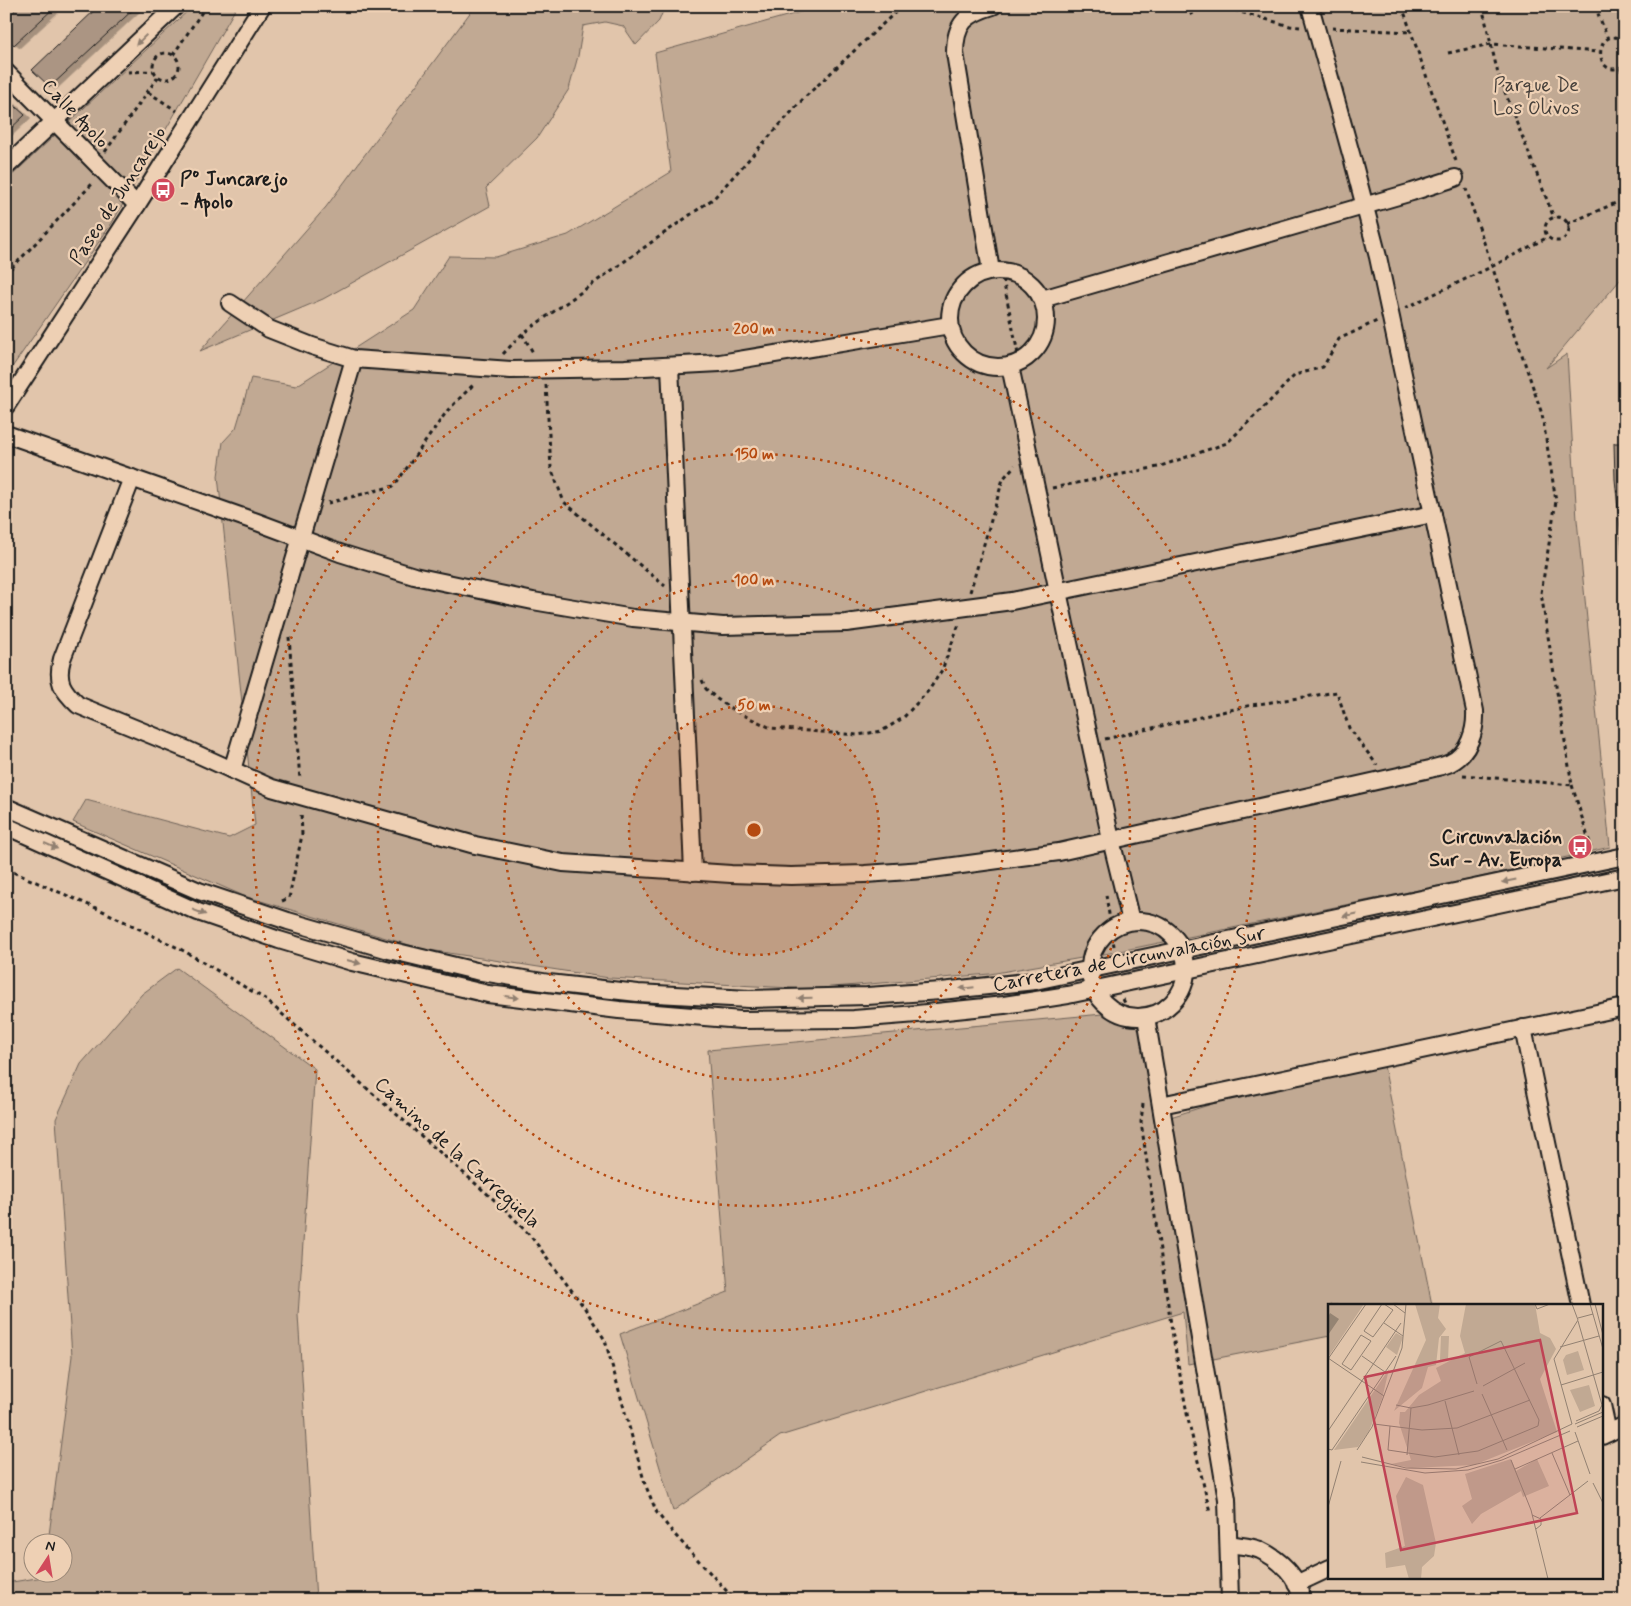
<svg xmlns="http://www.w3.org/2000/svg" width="1631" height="1606" viewBox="0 0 1631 1606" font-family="Mynerve,sans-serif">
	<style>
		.green { fill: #c1a993; stroke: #6e6258 }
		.building { fill: #ab9583; stroke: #1c1c1c; filter: url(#shadow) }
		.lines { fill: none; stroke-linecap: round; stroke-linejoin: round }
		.minor-casing { stroke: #1c1c1c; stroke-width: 20 }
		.path { stroke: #1c1c1c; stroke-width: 3; stroke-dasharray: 4 4; stroke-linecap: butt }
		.minor { stroke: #eed0b4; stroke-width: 16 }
		.oneway { fill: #907f70 }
		.ring { fill: none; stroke: #b54a10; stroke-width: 2.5; stroke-dasharray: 2.5 5 }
		.labels { text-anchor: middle; stroke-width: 4.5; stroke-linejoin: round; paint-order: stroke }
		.park-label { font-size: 20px; fill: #453f3a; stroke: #eed0b4 }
		.street-label { font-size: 20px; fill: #1c1c1c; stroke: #eed0b4 }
		.poi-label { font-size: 20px; font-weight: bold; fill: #1c1c1c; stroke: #eed0b4; text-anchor: start }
		.inset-road { fill: none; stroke: #928172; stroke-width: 1 }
		.view { fill: #bf4455; fill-opacity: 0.15; stroke: #bf4455; stroke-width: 2.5 }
		.inset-edge { fill: none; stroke: #1c1c1c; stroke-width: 2.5 }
		.centre { fill: #b54a10; stroke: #eed0b4; stroke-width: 2.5 }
		.ring-label { font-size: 15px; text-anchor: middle; font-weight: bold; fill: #b54a10; stroke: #eed0b4; stroke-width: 4.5; stroke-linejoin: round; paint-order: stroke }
	</style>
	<defs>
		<filter id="shadow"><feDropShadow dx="5.5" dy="3" stdDeviation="0" flood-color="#0004"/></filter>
	</defs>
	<rect width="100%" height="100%" fill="#e1c5ab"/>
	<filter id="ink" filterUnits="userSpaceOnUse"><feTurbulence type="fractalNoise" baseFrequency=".02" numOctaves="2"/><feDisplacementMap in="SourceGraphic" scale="10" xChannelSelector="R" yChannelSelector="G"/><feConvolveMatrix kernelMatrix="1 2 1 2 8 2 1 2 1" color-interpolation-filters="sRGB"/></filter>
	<g filter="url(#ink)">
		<g class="green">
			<polygon points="193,6 237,6 112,223 6,376 6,181"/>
			<polygon points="475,6 665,6 659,21 636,45 623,26 605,22 583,26 578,56 569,89 537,138 486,188 490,206 323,299 200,351 326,207"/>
			<polygon points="822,6 1625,6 1625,274 1546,368 1567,354 1577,520 1610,847 1472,879 1110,953 990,974 809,989 609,978 423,949 244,896 73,822 86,800 229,838 255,825 218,476 223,442 236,428 251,378 296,386 414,310 449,256 496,257 568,235 671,172 655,53"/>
			<polygon points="177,968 315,1069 298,1315 316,1600 6,1600 6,1583 43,1577 44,1574 62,1574 62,1544 48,1543 72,1356 56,1119 81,1064 142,994"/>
			<polygon points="1151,1005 1164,1119 1381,1051 1432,1305 1330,1305 1330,1336 1188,1364 1183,1312 780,1436 673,1511 620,1334 728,1292 708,1050 1114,1013"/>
		</g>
		<g class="building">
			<polygon points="19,6 56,6 14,45 6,38 6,18"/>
			<polygon points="99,6 137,6 50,87 32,70"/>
			<polygon points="6,98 25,115 6,133"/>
			<polygon points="1625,315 1625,384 1623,377 1619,374 1619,332 1623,329 1621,319"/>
			<polygon points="1625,393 1625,427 1623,426 1620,397"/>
			<polygon points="1614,443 1625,443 1625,579 1615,479"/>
		</g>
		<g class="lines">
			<defs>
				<g id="minor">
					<polyline points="6,72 137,205"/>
					<polyline points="6,167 176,6"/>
					<circle cx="998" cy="319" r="48"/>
					<path d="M 991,271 L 955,53 C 955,23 966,14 993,6"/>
					<polyline points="1042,299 1412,192 1455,178"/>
					<polyline points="230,303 269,329 312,346 354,359 511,370 625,368 720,363 950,325"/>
					<path d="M 670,366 C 677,534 686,703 693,872"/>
					<polyline points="1010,366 1111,840 1131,921"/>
					<polyline points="6,406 137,205 262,6"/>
					<polyline points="6,434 257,522 340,553 414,576 533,601 633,618 723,626 846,623 1012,601 1433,514"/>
					<path d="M 132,478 L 62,659 C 56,681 62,690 78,705 L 188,750 L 272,788 L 475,845 L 563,863 L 731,874 L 791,876 L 865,874 L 924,870 L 1059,852 L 1430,769 C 1437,767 1444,766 1450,763 C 1469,754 1476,730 1475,711 L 1378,257 L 1353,161 L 1310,6"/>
					<polyline points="232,770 354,359"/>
					<polyline points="6,807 199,891 288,921 389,950 476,971 549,983 638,993 749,999 867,996 941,991 1035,981 1625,856"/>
					<polyline points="6,826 198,912 279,940 352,962 488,994 619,1010 741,1020 854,1019 917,1014 1004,1005 1068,995 1625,877"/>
					<circle cx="1138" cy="969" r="48"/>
					<polyline points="1146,1017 1227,1499 1230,1600"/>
					<polyline points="1523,1028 1581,1305"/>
					<polyline points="1161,1105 1625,1007"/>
					<polyline points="1602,1405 1608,1433"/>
					<polyline points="1602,1436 1625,1425"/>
					<path d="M 1229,1544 C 1239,1546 1251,1546 1260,1550 C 1279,1559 1300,1577 1301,1600"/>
					<polyline points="1296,1584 1330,1568"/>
				</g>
			</defs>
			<use href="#minor" class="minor-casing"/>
			<g class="path">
				<polyline points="1219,6 1290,26 1300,27"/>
				<polyline points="1402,6 1457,164"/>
				<polyline points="1482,6 1498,74 1554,218"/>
				<polyline points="1595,6 1608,39"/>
				<polyline points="1190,15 1206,6"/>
				<polyline points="1332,28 1411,32"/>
				<path d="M 1625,41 C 1593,21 1592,85 1625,65"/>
				<circle cx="166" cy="66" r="13"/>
				<polyline points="1448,53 1491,44 1599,52"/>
				<polyline points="173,55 206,6"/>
				<polyline points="1620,68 1625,81"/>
				<polyline points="128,72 153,71"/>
				<polyline points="148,92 177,111"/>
				<polyline points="105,152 158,77"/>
				<circle cx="1557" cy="229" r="12"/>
				<polyline points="1567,224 1625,199"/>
				<polyline points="6,265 11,269"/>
				<polyline points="6,274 94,182"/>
				<polyline points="1003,279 1018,354"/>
				<polyline points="1405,308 1493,266 1548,237"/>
				<polyline points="522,334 534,354"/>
				<polyline points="503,354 522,334 714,198 804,98 902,6"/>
				<polyline points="546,385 551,468 564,502 665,586"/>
				<polyline points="1052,488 1158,467 1227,443 1268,403 1295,375 1323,367 1339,339 1377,321"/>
				<polyline points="328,503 394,486 447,411 474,384"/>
				<polyline points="970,592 1003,479 1015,465"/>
				<polyline points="289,637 300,780"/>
				<polyline points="702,680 706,689 717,699 737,712 771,728 858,735 882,731 903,718 929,690 942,670 959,624"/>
				<polyline points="1105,739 1252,705 1337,692 1349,728 1377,765"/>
				<polyline points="1463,775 1572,785 1541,593 1556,501 1542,414 1466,189"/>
				<polyline points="1572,785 1591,847"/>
				<polyline points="6,869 105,912 184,951 265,999 508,1212 533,1239 584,1307 605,1340 645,1484 657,1513 675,1535 735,1600"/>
				<polyline points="1106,895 1114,946"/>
				<polyline points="282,901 289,898 302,835 301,811"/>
				<polyline points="1123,999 1131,1016"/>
				<polyline points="1143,1104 1141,1122 1172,1331 1188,1419 1210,1512"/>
			</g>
			<use href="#minor" class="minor"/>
		</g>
		<defs><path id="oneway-solid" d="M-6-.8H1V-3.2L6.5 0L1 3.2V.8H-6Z" transform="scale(1.25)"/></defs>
		<g class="oneway">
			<use href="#oneway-solid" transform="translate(141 40) rotate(136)"/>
			<use href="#oneway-solid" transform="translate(51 846) rotate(24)"/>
			<use href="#oneway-solid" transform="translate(1509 881) rotate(168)"/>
			<use href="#oneway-solid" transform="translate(199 912) rotate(21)"/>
			<use href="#oneway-solid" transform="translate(1350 915) rotate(168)"/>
			<use href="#oneway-solid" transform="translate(354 962) rotate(15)"/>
			<use href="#oneway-solid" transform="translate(967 988) rotate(174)"/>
			<use href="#oneway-solid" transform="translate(512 997) rotate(7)"/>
			<use href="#oneway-solid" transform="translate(805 998) rotate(179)"/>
		</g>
	</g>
	<circle cx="754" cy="830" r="125" fill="#b54a10" fill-opacity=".12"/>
	<g class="ring">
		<circle cx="754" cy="830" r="125"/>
		<circle cx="754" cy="830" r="250"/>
		<circle cx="754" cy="830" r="376"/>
		<circle cx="754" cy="830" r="501"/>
	</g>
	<defs>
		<symbol id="bus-disc" viewBox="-11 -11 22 22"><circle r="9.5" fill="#d1495b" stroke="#eed0b4"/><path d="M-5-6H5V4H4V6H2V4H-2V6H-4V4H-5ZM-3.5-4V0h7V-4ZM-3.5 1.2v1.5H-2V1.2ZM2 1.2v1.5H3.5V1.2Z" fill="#fff"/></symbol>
	</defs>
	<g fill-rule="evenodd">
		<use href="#bus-disc" x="149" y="176" width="28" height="28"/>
		<use href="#bus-disc" x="1566" y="833" width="28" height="28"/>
	</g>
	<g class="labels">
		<g class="park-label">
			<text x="1536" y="91">Parque De<tspan x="1536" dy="23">Los Olivos</tspan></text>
		</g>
		<g class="street-label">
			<text transform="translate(76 113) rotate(46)" y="7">Calle Apolo</text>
			<text transform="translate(117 195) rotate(-57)" y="7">Paseo de Juncarejo</text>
			<text transform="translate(1129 958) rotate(-11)" y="7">Carretera de Circunvalación Sur</text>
			<text transform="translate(458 1152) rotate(42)" y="7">Camino de la Carregüela</text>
		</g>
		<g class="poi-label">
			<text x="180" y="185">Pº Juncarejo<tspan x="180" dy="23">- Apolo</tspan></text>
			<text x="1562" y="843" text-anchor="end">Circunvalación<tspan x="1562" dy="23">Sur - Av. Europa</tspan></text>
		</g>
	</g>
	<g transform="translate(1328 1304)">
		<rect width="275" height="275" fill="#e1c5ab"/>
		<path d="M 0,0 L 36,0 L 1,52 L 0,51 ZM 87,0 L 112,0 L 110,14 L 118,25 L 111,34 L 108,61 L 100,63 L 94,84 L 66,107 L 98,36 ZM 138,0 L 207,0 L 212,29 L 222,34 L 228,45 L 212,75 L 229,128 L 146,161 L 83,164 L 63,160 L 83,156 L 71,119 L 72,108 L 77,108 L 91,91 L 113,77 L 108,64 L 137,49 L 132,32 ZM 68,29 L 75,33 L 69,51 L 58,43 ZM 113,32 L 121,32 L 120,56 L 112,56 ZM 250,47 L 256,66 L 239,71 L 235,56 L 238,51 ZM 61,65 L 54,95 L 41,127 L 30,143 L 6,146 ZM 261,81 L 267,102 L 252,108 L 242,86 ZM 183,155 L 188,167 L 209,155 L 221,182 L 195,193 L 193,187 L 153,210 L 144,220 L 134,202 L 144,195 L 137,170 ZM 78,173 L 95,181 L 108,239 L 106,252 L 94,263 L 93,275 L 81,275 L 77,261 L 58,264 L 57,249 L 77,242 L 68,192 Z" fill="#c1a993"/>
		<path d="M 2,9 L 11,15 L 0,31 L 0,13 Z" fill="#958473"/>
		<path class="inset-road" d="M 54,0 L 36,27 L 45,33 L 65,6 L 56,0M 65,0 L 77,9M 207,0 L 209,5 L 222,0M 244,0 L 250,16 L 226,55 L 244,120M 262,0 L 275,45M 267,0 L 275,31M 250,14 L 265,10M 56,19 L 75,32M 33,31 L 43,37 L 23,66 L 14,60 ZM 232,43 L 271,32M 34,52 L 57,68M 0,54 L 56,92M 0,55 L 38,0M 233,81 L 275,68M 155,82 L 197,59M 154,90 L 179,146M 117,97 L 131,151M 68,101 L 83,104 L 100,101 L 146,87M 248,117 L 271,107 L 274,101 L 250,17M 46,120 L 94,126 L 129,124 L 202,96M 247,120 L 275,108M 62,122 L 60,146 L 107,153 L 150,147 L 210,122 L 211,116 L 173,37 L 141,53 L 149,80M 249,123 L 275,112M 0,127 L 73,19M 247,128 L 262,170M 0,145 L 4,146 L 68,52M 29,146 L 44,123 L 74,44 L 78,0M 224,149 L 242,191M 79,151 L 83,104M 34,153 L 78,164 L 128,165 L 170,155 L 244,120M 183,156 L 203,206 L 220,275M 33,158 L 97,169 L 140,166 L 174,156 L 242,127M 187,165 L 250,137M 265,179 L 275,199M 0,203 L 13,157M 204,211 L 213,215 L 213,221 L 208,225M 212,214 L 260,177"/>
		<path class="view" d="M 212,36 L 249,209 L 73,246 L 37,73 Z"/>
		<rect width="275" height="275" class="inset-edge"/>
	</g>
	<circle cx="754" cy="830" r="8" class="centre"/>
	<g class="ring-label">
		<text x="754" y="334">200 m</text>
		<text x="754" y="459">150 m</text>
		<text x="754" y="585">100 m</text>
		<text x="754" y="710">50 m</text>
	</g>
	<rect width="1631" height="1606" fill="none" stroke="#eed0b4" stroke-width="25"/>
	<rect x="12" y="12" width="1606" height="1581" fill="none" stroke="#1c1c1c" stroke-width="2" filter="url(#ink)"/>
	<g transform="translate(48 1558) rotate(12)"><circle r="24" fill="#eed0b4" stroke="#9a8877"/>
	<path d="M0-4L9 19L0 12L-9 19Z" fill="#d1495b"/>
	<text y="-8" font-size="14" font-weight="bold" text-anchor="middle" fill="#1c1c1c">N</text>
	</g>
</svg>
